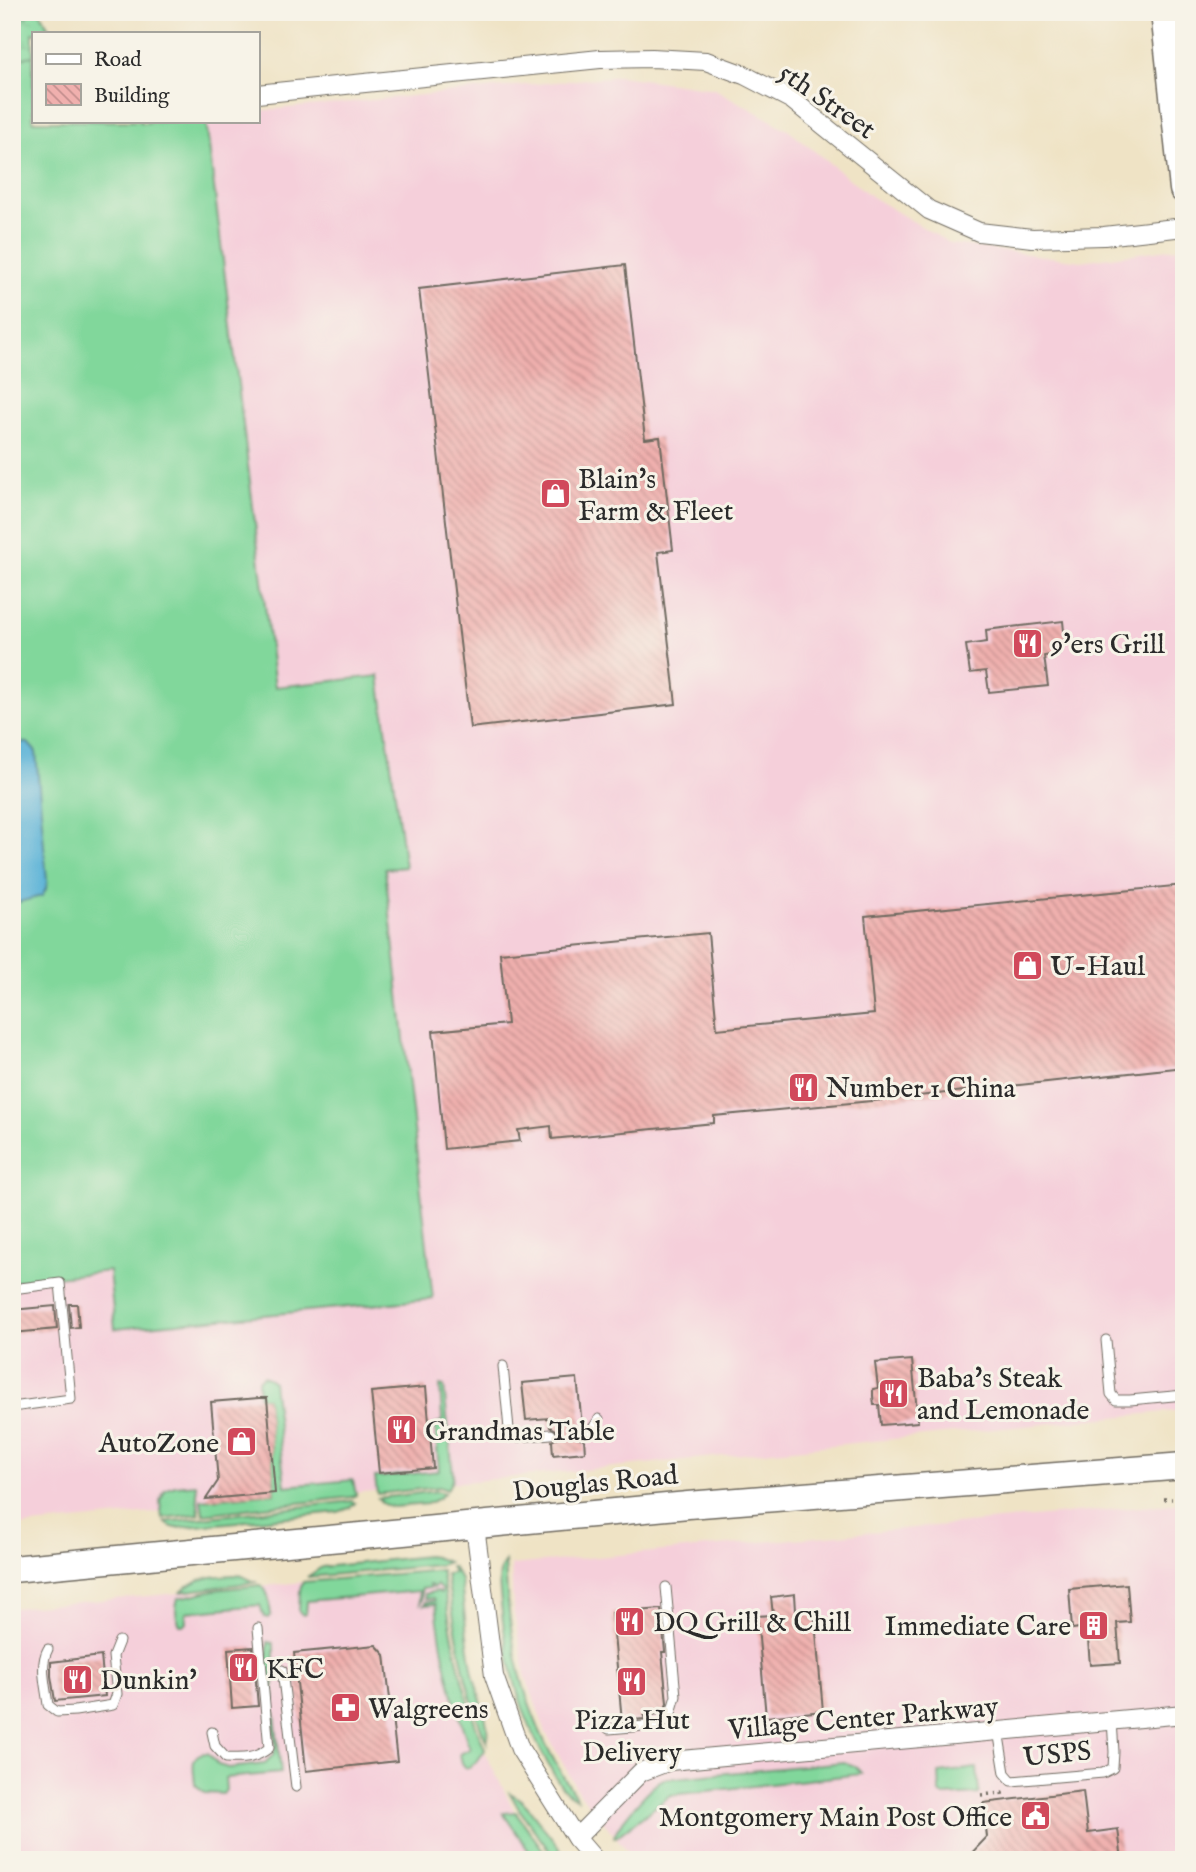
<svg xmlns="http://www.w3.org/2000/svg" width="1196" height="1872" viewBox="0 0 1196 1872" font-family="'IM FELL English',serif">
	<style>
		.built { fill: #f5cfda }
		.grass { fill: #81d79b; stroke: #568163; stroke-width: 2 }
		.wetland { fill: url(#wetland-marsh); stroke: #568163; stroke-width: 2 }
		.water { fill: #5ab2d7; stroke: #426e81; stroke-width: 2 }
		.building { fill: url(#building-back-hatch) }
		.lines { fill: none; stroke-linecap: round; stroke-linejoin: round }
		.lane-casing { stroke: #706b61; stroke-width: 11 }
		.street-casing { stroke: #706b61; stroke-width: 20 }
		.secondary-casing { stroke: #706b61; stroke-width: 29 }
		.primary-casing { stroke: #706b61; stroke-width: 31 }
		.path { stroke: #706b61; stroke-width: 3.5; stroke-dasharray: 2 5; stroke-linecap: butt }
		.lane { stroke: #fff; stroke-width: 9 }
		.street { stroke: #fff; stroke-width: 18 }
		.secondary { stroke: #fff; stroke-width: 26 }
		.primary { stroke: #fff; stroke-width: 28 }
		.labels { text-anchor: middle; stroke-width: 6; stroke-linejoin: round; paint-order: stroke }
		.street-label { font-size: 28px; fill: #2b2b2b; stroke: #f7f3e8 }
		.poi-label { font-size: 28px; fill: #2b2b2b; stroke: #f7f3e8; text-anchor: start }
	</style>
	<defs>
		<pattern id="wetland-marsh" width="20" height="14" patternUnits="userSpaceOnUse" patternTransform="scale(1.75)"><rect width="20" height="14" fill="#81d79b"/><path d="M1 5h8M5 5V1M11 12h8M15 12V8" fill="none" stroke="#70b986"/></pattern>
		<pattern id="building-back-hatch" width="6" height="6" patternUnits="userSpaceOnUse" patternTransform="scale(1.75)"><rect width="6" height="6" fill="#f0b0ae"/><path d="M-1 5l2 2M0 0l6 6M5-1l2 2" fill="none" stroke="#c38f8e"/></pattern>
	</defs>
	<rect width="100%" height="100%" fill="#f7f3e8"/>
	<filter id="ink" filterUnits="userSpaceOnUse"><feTurbulence type="fractalNoise" baseFrequency=".0143" numOctaves="2"/><feDisplacementMap in="SourceGraphic" scale="14" xChannelSelector="R" yChannelSelector="G"/><feConvolveMatrix kernelMatrix="1 2 1 2 8 2 1 2 1" color-interpolation-filters="sRGB"/></filter>
	<filter id="wash" filterUnits="userSpaceOnUse"><feTurbulence type="fractalNoise" baseFrequency=".00686" numOctaves="4" result="noise"/><feDisplacementMap in="SourceGraphic" scale="28" xChannelSelector="R" yChannelSelector="G"/><feGaussianBlur stdDeviation="1.57" result="paint"/><feColorMatrix in="noise" values="0 0 0 0 0 0 0 0 0 0 0 0 0 0 0 0 0 1.4 0 .05"/><feComposite in="paint" operator="in"/></filter>
	<g filter="url(#wash)">
		<rect width="100%" height="100%" fill="#efe3c5"/>
		<g class="built">
			<polygon points="619,76 715,89 788,130 872,197 951,244 1081,261 1177,248 1184,342 1184,1410 12,1527 12,1282 109,1271 116,1329 433,1299 385,869 405,867 379,676 275,688 206,121 257,121 257,111"/>
			<polygon points="1184,1503 1184,1860 635,1860 578,1791 546,1733 525,1675 513,1609 511,1565"/>
			<polygon points="440,1570 456,1666 482,1747 513,1808 535,1844 548,1860 12,1860 12,1608"/>
		</g>
		<g class="grass">
			<polygon points="12,12 40,12 52,33 33,33 33,121 141,121 142,123 163,121 206,121 275,687 379,676 405,867 385,869 433,1299 115,1329 109,1271 12,1282"/>
			<polygon points="263,1376 270,1379 273,1382 285,1486 353,1480 356,1495 352,1497 203,1514 201,1500 275,1493 267,1398 259,1398 258,1380"/>
			<polygon points="440,1386 444,1387 453,1474 452,1480 447,1490 439,1487 377,1494 375,1477 382,1477 439,1471 435,1424 441,1422 442,1419"/>
			<polygon points="196,1484 199,1514 162,1518 160,1501 165,1490 175,1486"/>
			<polygon points="437,1491 444,1493 439,1498 427,1504 393,1507 383,1504 378,1498"/>
			<polygon points="352,1501 355,1503 350,1508 338,1512 176,1528 170,1526 165,1522"/>
			<polygon points="427,1556 434,1557 448,1562 440,1565 307,1577 322,1567"/>
			<path d="M 505,1562 C 509,1652 526,1723 577,1798 C 564,1793 559,1783 552,1771 C 522,1721 506,1661 501,1603 C 500,1590 496,1572 505,1562 Z"/>
			<path d="M 450,1567 L 453,1567 L 461,1580 C 464,1611 467,1643 473,1673 C 478,1696 490,1719 487,1743 C 463,1689 457,1631 446,1574 L 454,1573 Z"/>
			<path d="M 441,1570 C 451,1631 461,1692 485,1750 L 478,1760 L 469,1768 L 466,1768 L 462,1763 L 460,1754 L 470,1749 C 453,1702 441,1655 436,1604 L 424,1605 L 426,1602 L 435,1601 L 434,1598 L 426,1599 L 425,1594 L 436,1591 L 441,1593 L 442,1590 L 436,1585 L 433,1588 L 431,1585 L 429,1585 L 430,1588 L 421,1589 L 422,1600 L 420,1603 L 419,1591 L 307,1601 L 306,1614 L 303,1615 L 299,1612 L 300,1590 L 303,1582 Z"/>
			<path d="M 240,1575 L 255,1582 L 181,1592 C 196,1576 220,1575 240,1575 Z"/>
			<path d="M 261,1585 C 270,1593 269,1603 271,1615 L 268,1618 L 264,1617 L 260,1605 L 186,1612 L 187,1622 L 183,1625 L 180,1625 C 175,1615 175,1608 178,1598 L 214,1590 Z"/>
			<path d="M 268,1642 L 273,1643 L 274,1646 L 274,1705 L 281,1773 L 225,1778 L 226,1790 L 223,1794 L 204,1793 L 195,1784 C 194,1770 188,1752 208,1753 L 218,1765 L 229,1768 L 264,1764 L 274,1754 L 275,1743 L 267,1657 Z"/>
			<path d="M 844,1762 L 855,1766 L 862,1774 L 671,1795 L 616,1837 L 614,1837 C 617,1824 652,1784 664,1779 Z"/>
			<polygon points="977,1768 979,1794 943,1796 940,1793 939,1773"/>
			<polygon points="510,1793 519,1798 527,1806 569,1860 556,1860 519,1809"/>
			<polygon points="516,1812 550,1860 535,1860 503,1813"/>
		</g>
		<polygon class="wetland" points="29,12 40,12 47,25 47,33 33,33 33,56 12,60 12,14 27,17"/>
		<polygon class="water" points="12,742 28,743 36,752 47,881 46,889 42,896 12,904"/>
		<g id="blocks">
			<g class="building">
				<polygon points="625,265 645,439 660,437 673,550 658,552 676,704 470,728 419,289"/>
				<polygon points="1063,621 1065,642 1057,643 1059,654 1044,656 1048,686 989,692 986,671 970,673 966,645 987,642 986,630"/>
				<polygon points="1184,885 1184,1067 882,1100 714,1116 714,1123 552,1139 551,1126 518,1130 520,1141 444,1149 433,1031 507,1024 500,953 708,933 717,1029 874,1014 865,916"/>
				<polygon points="69,1304 77,1304 79,1327 71,1328"/>
				<polygon points="55,1306 57,1329 12,1333 12,1310"/>
				<polygon points="912,1360 918,1422 881,1425 879,1405 874,1405 873,1396 873,1389 878,1388 875,1363"/>
				<polygon points="577,1378 582,1425 578,1427 576,1432 578,1437 584,1439 585,1452 553,1455 552,1441 557,1438 557,1431 550,1427 549,1418 526,1420 522,1383"/>
				<polygon points="426,1387 433,1468 379,1473 371,1392"/>
				<polygon points="259,1398 267,1398 275,1493 206,1499 218,1481 211,1402"/>
				<polygon points="1127,1584 1130,1622 1117,1623 1120,1663 1090,1665 1087,1627 1072,1629 1069,1589"/>
				<polygon points="795,1594 796,1611 814,1610 823,1711 766,1717 757,1616 773,1615 771,1597"/>
				<polygon points="661,1609 665,1652 662,1652 667,1703 664,1713 644,1716 644,1719 622,1721 612,1613"/>
				<polygon points="376,1645 385,1655 397,1761 306,1771 294,1653"/>
				<polygon points="253,1647 258,1706 232,1708 228,1649"/>
				<polygon points="101,1656 105,1696 55,1701 51,1676 51,1662"/>
				<polygon points="1083,1791 1088,1833 1118,1829 1122,1860 965,1860 987,1837 983,1803"/>
			</g>
		</g>
	</g>
	<g filter="url(#ink)">
		<use href="#blocks" fill-opacity="0" stroke="#706b61" stroke-width="2"/>
		<g class="lines">
			<defs>
				<g id="lane">
					<polyline points="12,1289 60,1283 71,1399 12,1407"/>
					<polyline points="1106,1340 1111,1394 1116,1400 1130,1400 1184,1395"/>
					<polyline points="503,1366 509,1429 518,1437 551,1434"/>
					<polyline points="583,1432 591,1431 599,1419"/>
					<path d="M 48,1649 C 39,1665 46,1687 48,1705 L 57,1712 L 75,1711 L 113,1705 L 117,1694 L 113,1656 L 119,1641"/>
					<polyline points="282,1670 296,1787"/>
					<polyline points="609,1729 656,1725 669,1720 676,1696 666,1587"/>
					<polyline points="998,1730 1005,1773 1012,1781 1103,1773 1113,1768 1114,1752 1112,1720"/>
					<path d="M 212,1732 L 215,1746 L 226,1758 C 244,1759 255,1759 269,1748 L 258,1628"/>
				</g>
				<g id="street">
					<polyline points="257,94 600,59 652,58 706,61 744,75 792,100 929,210 979,232 1032,238 1104,236 1184,227"/>
					<polyline points="475,1526 494,1676 520,1749 576,1838 595,1860"/>
					<polyline points="576,1838 641,1772 670,1761 1184,1714"/>
				</g>
				<polyline id="secondary" points="12,1569 688,1505 1184,1466"/>
				<polyline id="primary" points="1165,12 1184,189"/>
			</defs>
			<use href="#lane" class="lane-casing"/>
			<use href="#street" class="street-casing"/>
			<use href="#secondary" class="secondary-casing"/>
			<use href="#primary" class="primary-casing"/>
			<g class="path">
				<polyline points="1164,1499 1172,1499"/>
				<polyline points="981,1795 1002,1793 1003,1798"/>
			</g>
			<use href="#lane" class="lane"/>
			<use href="#street" class="street"/>
			<use href="#secondary" class="secondary"/>
			<use href="#primary" class="primary"/>
		</g>
	</g>
	<defs>
		<symbol id="shop-square" viewBox="-11 -11 22 22"><rect x="-9" y="-9" width="18" height="18" rx="4" fill="#d1495b" stroke="#f7f3e8"/><path d="M-5-2.5h2.3a2.7 3.5 0 0 1 5.4 0H5L5.5 6h-11ZM-1.5-2.5h3a1.5 2.3 0 0 0-3 0Z" fill="#fff"/></symbol>
		<symbol id="restaurant-square" viewBox="-11 -11 22 22"><rect x="-9" y="-9" width="18" height="18" rx="4" fill="#d1495b" stroke="#f7f3e8"/><path d="M-5-6h1v4h1v-4h1v4h1v-4h1v5L-1.5 .5V6h-2V.5L-5-1ZM5-6V6H3V1.5H1.5Q1.5-4 5-6Z" fill="#fff"/></symbol>
		<symbol id="building-square" viewBox="-11 -11 22 22"><rect x="-9" y="-9" width="18" height="18" rx="4" fill="#d1495b" stroke="#f7f3e8"/><path d="M-4-6H4V6H1V3H-1V6H-4ZM-2.5-4.3h1.7v1.8h-1.7ZM.8-4.3h1.7v1.8H.8ZM-2.5-1h1.7V.8h-1.7ZM.8-1h1.7V.8H.8Z" fill="#fff"/></symbol>
		<symbol id="pharmacy-square" viewBox="-11 -11 22 22"><rect x="-9" y="-9" width="18" height="18" rx="4" fill="#d1495b" stroke="#f7f3e8"/><path d="M-2-6h4v4h4v4h-4v4h-4v-4h-4v-4h4Z" fill="#fff"/></symbol>
		<symbol id="civic-square" viewBox="-11 -11 22 22"><rect x="-9" y="-9" width="18" height="18" rx="4" fill="#d1495b" stroke="#f7f3e8"/><path d="M-.6-6.5H3V-4.5H.6V-3L4-1V1h2V6H-6V1h2V-1L-.6-3ZM-1.2 2.5V6h2.4V2.5Z" fill="#fff"/></symbol>
	</defs>
	<g fill-rule="evenodd">
		<use href="#shop-square" x="538" y="476" width="35" height="35"/>
		<use href="#restaurant-square" x="1010" y="626" width="35" height="35"/>
		<use href="#shop-square" x="1010" y="948" width="35" height="35"/>
		<use href="#restaurant-square" x="786" y="1070" width="35" height="35"/>
		<use href="#restaurant-square" x="876" y="1376" width="35" height="35"/>
		<use href="#restaurant-square" x="384" y="1412" width="35" height="35"/>
		<use href="#shop-square" x="224" y="1424" width="35" height="35"/>
		<use href="#restaurant-square" x="612" y="1604" width="35" height="35"/>
		<use href="#building-square" x="1076" y="1608" width="35" height="35"/>
		<use href="#restaurant-square" x="226" y="1650" width="35" height="35"/>
		<use href="#restaurant-square" x="60" y="1662" width="35" height="35"/>
		<use href="#restaurant-square" x="614" y="1664" width="35" height="35"/>
		<use href="#pharmacy-square" x="328" y="1690" width="35" height="35"/>
		<use href="#civic-square" x="1018" y="1798" width="35" height="35"/>
	</g>
	<g class="labels">
		<g class="street-label">
			<text transform="translate(828 100) rotate(35)" y="10">5th Street</text>
			<text transform="translate(595 1482) rotate(-6)" y="10">Douglas Road</text>
			<text transform="translate(863 1717) rotate(-5)" y="10">Village Center Parkway</text>
			<text transform="translate(1057 1753) rotate(-6)" y="10">USPS</text>
		</g>
		<g class="poi-label">
			<text x="578" y="488">Blain's<tspan x="578" dy="32">Farm &amp; Fleet</tspan></text>
			<text x="1051" y="653">9'ers Grill</text>
			<text x="1050" y="975">U-Haul</text>
			<text x="826" y="1097">Number 1 China</text>
			<text x="917" y="1387">Baba's Steak<tspan x="917" dy="32">and Lemonade</tspan></text>
			<text x="425" y="1440">Grandmas Table</text>
			<text x="219" y="1452" text-anchor="end">AutoZone</text>
			<text x="653" y="1631">DQ Grill &amp; Chill</text>
			<text x="1071" y="1635" text-anchor="end">Immediate Care</text>
			<text x="266" y="1678">KFC</text>
			<text x="100" y="1689">Dunkin'</text>
			<text x="368" y="1718">Walgreens</text>
			<text x="632" y="1729" text-anchor="middle">Pizza Hut<tspan x="632" dy="32">Delivery</tspan></text>
			<text x="1012" y="1826" text-anchor="end">Montgomery Main Post Office</text>
		</g>
	</g>
	<rect width="1196" height="1872" fill="none" stroke="#f7f3e8" stroke-width="42"/>
	<rect x="32" y="32" width="228" height="91" fill="#f7f3e8" stroke="#a5a39c" stroke-width="2"/>
	<rect x="46" y="54" width="35" height="10" fill="#ffffff" stroke="#a5a39c" stroke-width="2"/>
	<text x="94" y="66" font-size="21" fill="#2b2b2b">Road</text>
	<rect x="46" y="84" width="35" height="21" fill="url(#building-back-hatch)" stroke="#a5a39c" stroke-width="2"/>
	<text x="94" y="102" font-size="21" fill="#2b2b2b">Building</text>
</svg>
